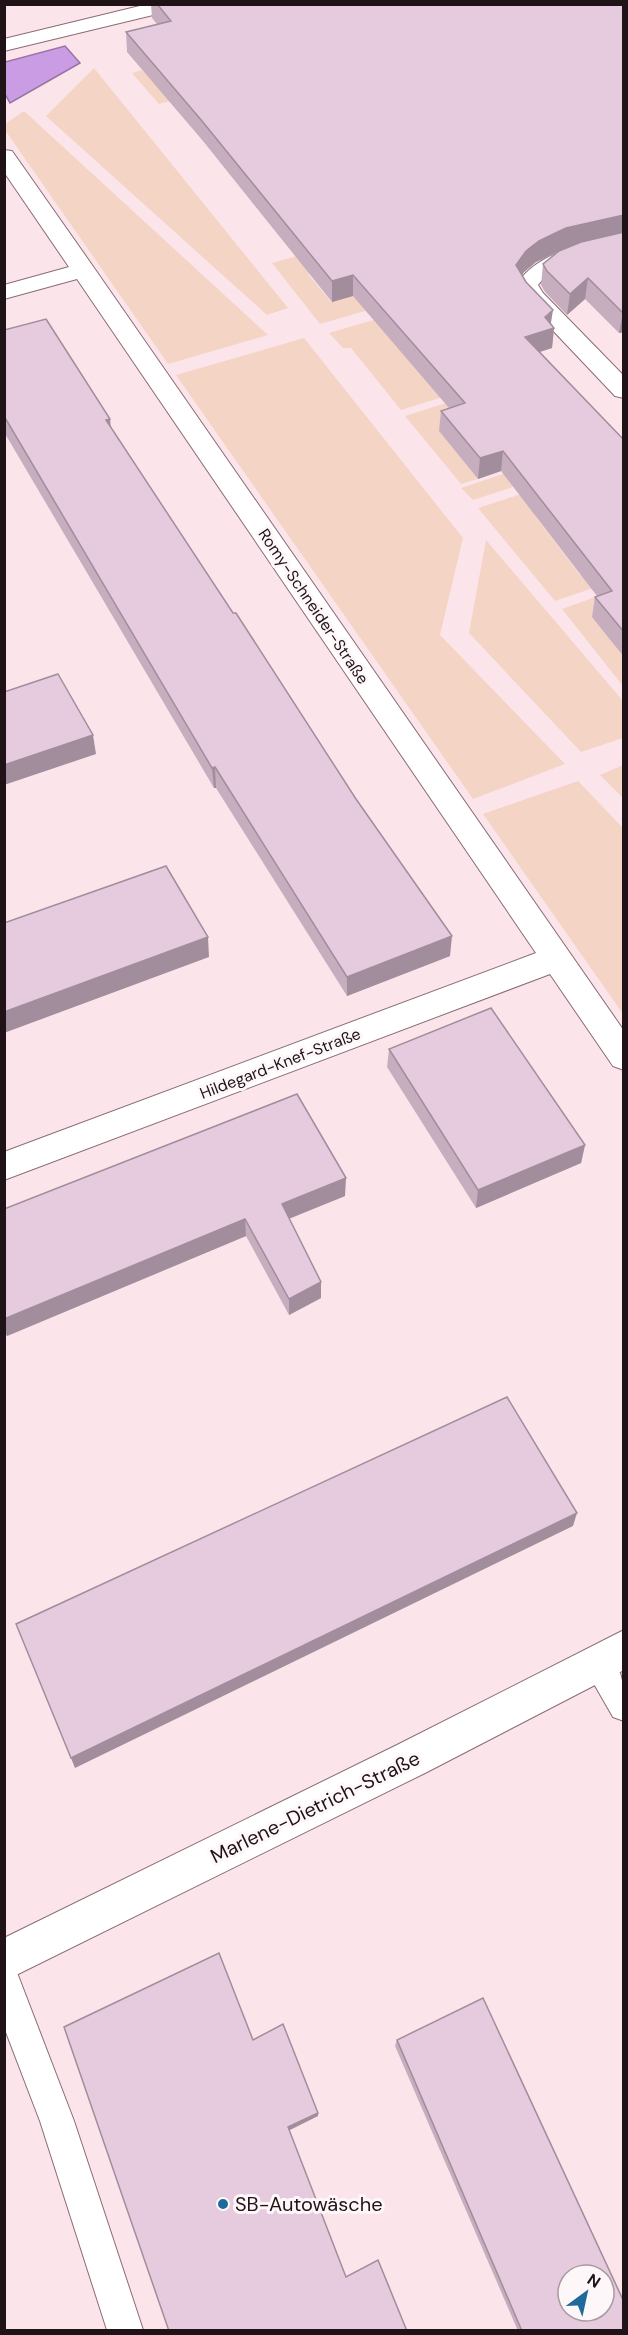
<svg xmlns="http://www.w3.org/2000/svg" width="628" height="2335" viewBox="0 0 628 2335" font-family="'DM Sans',sans-serif">
	<style>
		.green { fill: #f4d4c5 }
		.water { fill: #ca9ce3; stroke: #9773a6; stroke-width: 1.5 }
		.lines { fill: none; stroke-linecap: round; stroke-linejoin: round }
		.service-casing { stroke: #8b6c75; stroke-width: 2 }
		.minor-casing { stroke: #8b6c75; stroke-width: 2 }
		.service { fill: #fff; fill-rule: evenodd }
		.minor { fill: #fff; fill-rule: evenodd }
		.wall { fill: #c6aebf }
		.shaded-wall { fill: #a18d9b }
		.building { fill: #e6cade; stroke: #a18d9b; stroke-width: 1.5; fill-rule: evenodd }
		.poi-dot { fill: #1f6a9d; stroke: #fef7f9; stroke-width: 2 }
		.labels { text-anchor: middle; stroke-width: 6; stroke-linejoin: round; paint-order: stroke }
		.street-label { font-size: 16px; fill: #1f1317; stroke: #fef7f9 }
		.near-street-label { font-size: 20px; fill: #1f1317; stroke: #fef7f9 }
		.near-poi-label { font-size: 20px; fill: #1f1317; stroke: #fef7f9; text-anchor: start }
	</style>
	<rect width="100%" height="100%" fill="#fbe5eb"/>
	<g class="green">
		<polygon points="94,68 288,308 267,315 46,116"/>
		<polygon points="142,70 163,93 221,87 159,104 132,73"/>
		<polygon points="24,111 268,335 168,364 5,130 5,124"/>
		<polygon points="329,247 343,263 308,274 331,302 421,277 479,278 320,324 272,263"/>
		<polygon points="486,287 530,370 401,410 351,348 343,348 329,333"/>
		<polygon points="304,338 463,538 440,635 565,764 473,799 176,375"/>
		<polygon points="539,374 440,432 478,479 461,484 405,416"/>
		<polygon points="619,435 623,451 473,500 461,488"/>
		<polygon points="623,461 535,516 580,575 623,562 623,578 555,601 478,508"/>
		<polygon points="486,540 623,701 623,738 581,752 469,633"/>
		<polygon points="623,587 623,686 562,609"/>
		<polygon points="623,765 623,798 600,775"/>
		<polygon points="578,781 623,828 623,1014 483,814"/>
	</g>
	<polygon class="water" points="65,46 80,63 10,103 5,94 5,62"/>
	<g class="lines">
		<defs>
			<g id="service">
				<path d="M 597,1648 C 627,1661 624,1693 624,1721 L 613,1717 L 582,1663 L 586,1653 Z"/>
				<polygon points="4,1966 16,1970 74,2121 143,2330 107,2330 40,2121 4,2027"/>
			</g>
			<g id="minor">
				<polygon points="148,4 185,4 182,8 4,51 4,39"/>
				<polygon points="4,150 12,151 92,265 624,1031 624,1070 613,1066 550,974 4,1180 4,1152 536,953 77,279 4,299 4,285 69,267 4,172"/>
				<path d="M 624,236 L 624,250 C 596,257 556,260 538,285 L 543,293 L 624,376 L 624,398 L 615,396 L 525,301 L 516,285 C 540,249 584,246 624,236 Z"/>
				<polygon points="624,1630 624,1670 425,1773 4,1981 4,1938 397,1745"/>
			</g>
		</defs>
		<use href="#service" class="service-casing"/>
		<use href="#minor" class="minor-casing"/>
		<use href="#service" class="service"/>
		<use href="#minor" class="minor"/>
	</g>
	<g class="wall">
		<polygon points="151,4 624,4 624,332 619,333 585,299 567,315 545,292 541,285 543,264 567,248 536,262 524,272 522,275 554,328 552,348 540,352 624,440 624,657 592,617 595,597 597,596 501,471 478,479 439,431 441,411 449,408 353,296 332,302 203,141 127,52 126,32 157,24 152,18"/>
		<polygon points="4,330 111,429 450,956 347,996 216,788 214,788 4,432"/>
		<polygon points="389,1049 585,1145 581,1163 476,1208 387,1067"/>
		<polygon points="345,1196 289,1219 321,1282 321,1298 289,1315 246,1236 7,1336 4,1331 4,1209"/>
		<polygon points="397,2040 624,2331 518,2331 395,2046"/>
	</g>
	<g class="shaded-wall">
		<polygon points="624,215 624,235 563,249 536,262 524,272 514,286 516,265 526,251 539,241 566,228"/>
		<polygon points="353,275 353,296 332,302 332,281"/>
		<polygon points="588,278 585,299 567,315 570,294"/>
		<polygon points="553,310 550,329 554,328 552,348 523,357 525,337"/>
		<polygon points="624,312 624,332 619,333 623,313"/>
		<polygon points="110,419 112,440 106,420"/>
		<polygon points="503,451 501,471 478,479 480,458"/>
		<polygon points="93,735 96,754 4,785 4,765"/>
		<polygon points="215,767 216,788 214,788 212,768"/>
		<polygon points="452,936 450,956 347,996 347,977"/>
		<polygon points="208,937 209,957 4,1033 4,1012"/>
		<polygon points="585,1145 581,1163 476,1208 478,1190"/>
		<polygon points="346,1178 345,1196 283,1221 282,1204"/>
		<polygon points="245,1219 246,1236 7,1336 4,1329 4,1319"/>
		<polygon points="321,1282 321,1298 289,1315 289,1299"/>
		<polygon points="577,1513 573,1526 75,1768 71,1758"/>
		<polygon points="318,2113 318,2116 288,2131 288,2127"/>
	</g>
	<g class="building">
		<polygon points="157,4 624,4 624,215 566,228 539,241 526,251 516,265 526,282 553,310 545,317 554,328 525,337 624,440 624,632 595,597 612,591 503,451 480,458 441,411 465,403 353,275 332,281 202,121 126,32 171,21"/>
		<polygon points="624,232 624,312 623,313 588,278 570,294 547,271 543,264 559,251 581,242"/>
		<polygon points="46,319 110,419 106,420 233,613 236,613 356,799 452,936 347,977 215,767 212,768 4,416 4,330"/>
		<polygon points="58,674 93,735 4,765 4,692"/>
		<polygon points="166,866 208,937 4,1012 4,923"/>
		<polygon points="491,1008 585,1145 478,1190 389,1049"/>
		<polygon points="297,1094 346,1178 282,1204 321,1282 289,1299 245,1219 4,1319 4,1209"/>
		<polygon points="507,1397 577,1513 71,1758 16,1624"/>
		<polygon points="219,1953 253,2040 283,2024 318,2113 288,2127 346,2277 378,2260 407,2331 169,2331 64,2027"/>
		<path d="M 483,1998 L 624,2302 L 624,2331 L 522,2331 L 397,2040 ZM 568,2275 L 604,2275 L 604,2311 L 568,2311 Z"/>
	</g>
	<circle class="poi-dot" cx="223" cy="2204" r="6"/>
	<g class="labels">
		<g class="street-label">
			<text transform="translate(314 606) rotate(56)" y="6">Romy-Schneider-Straße</text>
			<text transform="translate(280 1063) rotate(-21)" y="6">Hildegard-Knef-Straße</text>
		</g>
		<g class="near-street-label">
			<text transform="translate(315 1807) rotate(-26)" y="7">Marlene-Dietrich-Straße</text>
		</g>
		<g class="near-poi-label">
			<text x="235" y="2211">SB-Autowäsche</text>
		</g>
	</g>
	<rect width="628" height="2335" fill="none" stroke="#1f1317" stroke-width="12"/>
	<g transform="translate(586 2293) rotate(33)"><circle r="28" fill="#fef7f9" stroke="#a59c9f" stroke-width="1.5"/>
	<path d="M0-4.5L10 22L0 15L-10 22Z" fill="#1f6a9d"/>
	<text y="-9" font-size="16" font-weight="bold" text-anchor="middle" fill="#1f1317">N</text>
	</g>
</svg>
